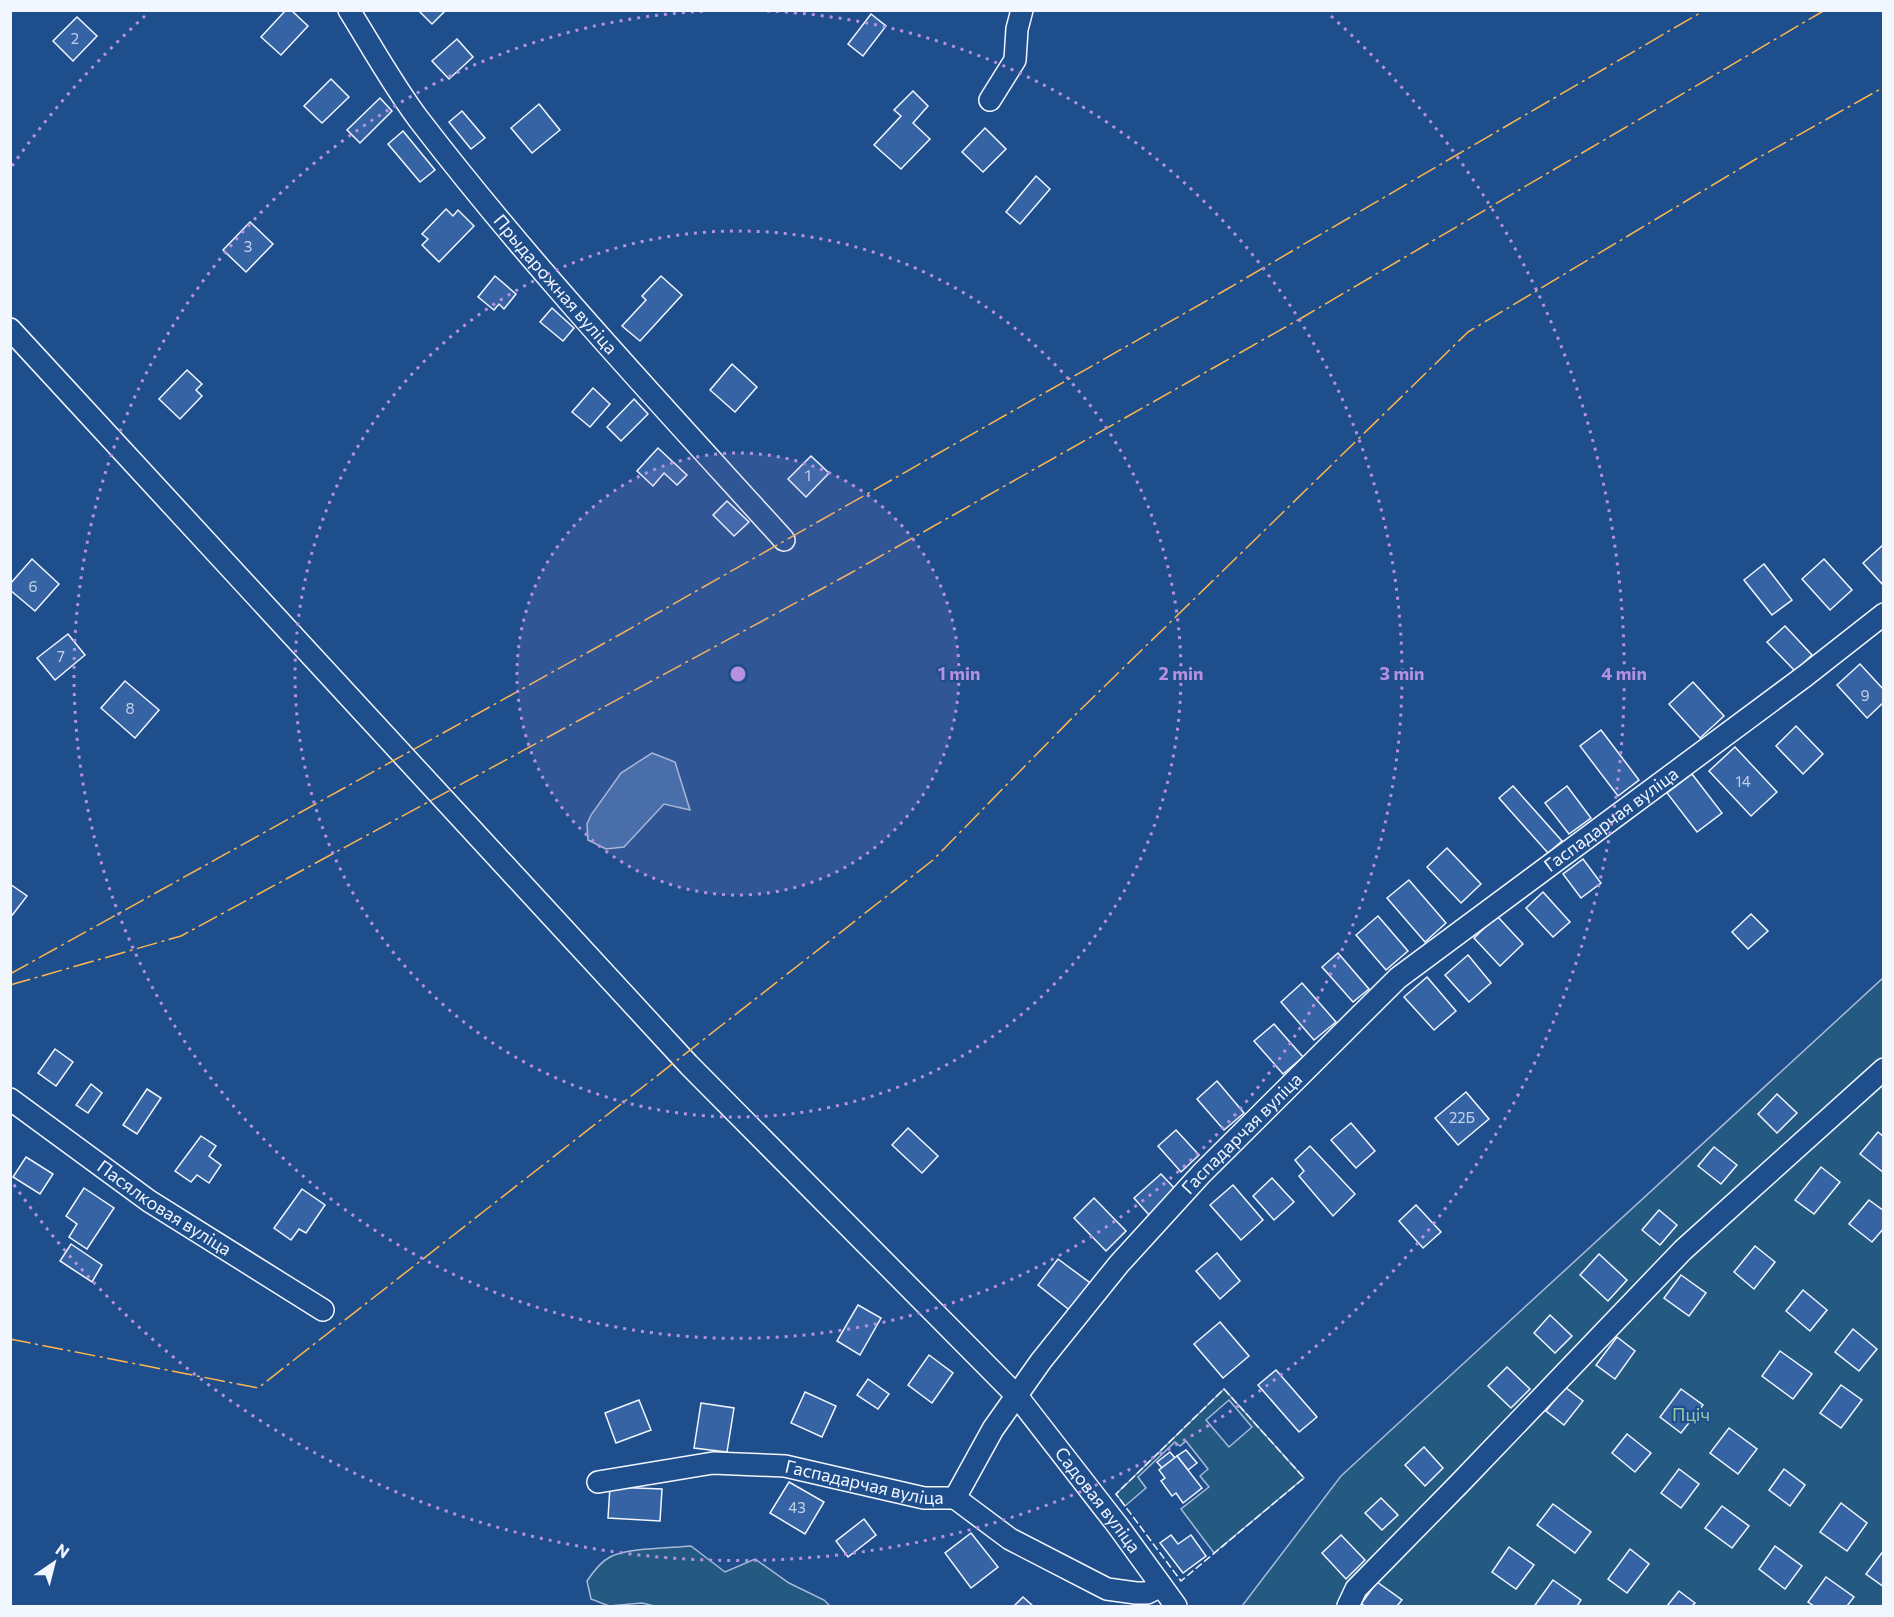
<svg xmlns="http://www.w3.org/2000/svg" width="1894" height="1617" viewBox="0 0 1894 1617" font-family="Commissioner,sans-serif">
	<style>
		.green { fill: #245a82; stroke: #a8bbd7; stroke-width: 1.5; fill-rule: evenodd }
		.water { fill: #3b69a3; stroke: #a8bbd7; stroke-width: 1.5 }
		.building { fill: #3563a3; stroke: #f2f6ff; stroke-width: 1.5 }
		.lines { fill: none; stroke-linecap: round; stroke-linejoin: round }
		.minor-casing { stroke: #f2f6ff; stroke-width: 24 }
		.minor { stroke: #1f4e8c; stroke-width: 21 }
		.fence { stroke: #f2f6ff; stroke-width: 1.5; stroke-dasharray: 8 3; stroke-linecap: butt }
		.power { stroke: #ffb74d; stroke-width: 1.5; stroke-dasharray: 21 4.5 3 4.5; stroke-linecap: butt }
		.ring { fill: none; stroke: #b691df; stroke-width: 3; stroke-dasharray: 3 6 }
		.labels { text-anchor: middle; stroke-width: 4.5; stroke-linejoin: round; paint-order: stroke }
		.number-label { font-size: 15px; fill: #c3d1e8 }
		.street-label { font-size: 18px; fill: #f2f6ff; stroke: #1f4e8c }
		.park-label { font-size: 18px; fill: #97c8a6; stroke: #1f4e8c }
		.centre { fill: #b691df; stroke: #1f4e8c; stroke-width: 3 }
		.ring-label { font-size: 18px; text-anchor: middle; font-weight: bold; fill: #b691df; stroke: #1f4e8c; stroke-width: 4.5; stroke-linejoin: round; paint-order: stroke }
	</style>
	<rect width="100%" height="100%" fill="#1f4e8c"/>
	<g class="green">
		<polygon points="1883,978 1883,1606 1242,1606 1341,1476"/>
		<path d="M 1224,1389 L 1304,1478 L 1214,1553 L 1181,1509 L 1209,1487 L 1200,1476 L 1208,1469 L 1186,1441 L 1180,1446 L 1175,1442 L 1138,1477 L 1146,1488 L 1125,1506 L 1116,1494 ZM 1229,1400 L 1252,1427 L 1229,1447 L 1206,1420 Z"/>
		<path d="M 691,1546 L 725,1572 L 755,1559 L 789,1583 L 824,1600 L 830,1606 L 654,1606 L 642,1603 L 609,1606 L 591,1599 L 587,1581 C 593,1572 600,1562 610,1557 C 626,1548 671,1548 691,1546 Z"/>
	</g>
	<polygon class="water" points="652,753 675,762 690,810 664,804 624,847 606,849 588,840 587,824 591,815 621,773"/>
	<g class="building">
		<polygon points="286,10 291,10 308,26 281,55 261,37"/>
		<polygon points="418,10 446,10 432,24"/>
		<polygon points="871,14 886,26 863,56 848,44"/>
		<polygon points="77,17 97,36 73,61 53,41"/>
		<polygon points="457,39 473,57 449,79 432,61"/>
		<polygon points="331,79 349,97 322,123 304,106"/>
		<polygon points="913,91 928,106 913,123 930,139 901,169 874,145 901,116 894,110"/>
		<polygon points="380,98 392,111 360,143 347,130"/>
		<polygon points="539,104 560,130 532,153 511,128"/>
		<polygon points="462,111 485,138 471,149 449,122"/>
		<polygon points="985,128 1006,149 983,172 962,152"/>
		<polygon points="403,131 435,170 420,182 388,144"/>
		<polygon points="1036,176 1050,189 1020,224 1006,212"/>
		<polygon points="446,209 453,216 458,210 474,226 439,262 422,245 428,239 422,234"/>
		<polygon points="250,222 273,244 246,272 223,250"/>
		<polygon points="495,276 516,294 504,309 499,304 494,310 478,297"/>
		<polygon points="661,276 682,295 640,341 622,326 646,300 642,296"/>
		<polygon points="552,308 574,328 563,341 540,322"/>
		<polygon points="732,364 757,387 735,412 710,390"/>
		<polygon points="187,370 202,384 196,390 202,396 180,419 159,399"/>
		<polygon points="593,388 610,404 590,427 572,412"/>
		<polygon points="634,399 648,414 621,441 607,427"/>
		<polygon points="658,448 687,475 677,485 664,473 653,486 637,471"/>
		<polygon points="811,456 829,473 806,497 788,479"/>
		<polygon points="727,501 749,522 734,536 713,515"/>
		<polygon points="1883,545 1884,545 1884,586 1863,563"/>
		<polygon points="32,559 59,584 35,611 10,590 10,584"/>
		<polygon points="1824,559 1852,590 1830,610 1802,579"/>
		<polygon points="1764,564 1792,600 1772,615 1744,580"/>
		<polygon points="1785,626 1812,655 1795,671 1767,642"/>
		<polygon points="68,634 85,655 55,680 37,658"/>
		<polygon points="1860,664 1884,690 1884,702 1867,718 1837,685"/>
		<polygon points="125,681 159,710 135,738 101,708"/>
		<polygon points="1693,682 1724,716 1700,738 1669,704"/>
		<polygon points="1796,726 1823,754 1803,774 1776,746"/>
		<polygon points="1601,730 1639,780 1618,796 1580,746"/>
		<polygon points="1735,747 1777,792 1751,816 1709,771"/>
		<polygon points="1692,774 1722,813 1697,832 1667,793"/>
		<polygon points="1513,786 1562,841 1548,853 1499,798"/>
		<polygon points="1567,786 1591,818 1569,834 1545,803"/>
		<polygon points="1447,848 1481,884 1461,903 1427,867"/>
		<polygon points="1583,859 1601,883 1581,898 1563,874"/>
		<polygon points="1409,880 1446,923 1425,942 1387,898"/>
		<polygon points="10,884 27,896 10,918"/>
		<polygon points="1543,892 1570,922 1553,937 1526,908"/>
		<polygon points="1751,914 1768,931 1748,949 1732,932"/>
		<polygon points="1378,916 1408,951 1386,970 1356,935"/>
		<polygon points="1497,916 1523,944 1500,966 1474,938"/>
		<polygon points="1338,953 1369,989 1353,1002 1322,967"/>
		<polygon points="1468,955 1491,983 1469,1002 1445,975"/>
		<polygon points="1427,977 1456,1011 1434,1030 1404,997"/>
		<polygon points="1302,983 1336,1022 1314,1040 1281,1002"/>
		<polygon points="1274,1024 1303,1057 1283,1074 1254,1041"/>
		<polygon points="55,1049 73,1062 56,1086 38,1073"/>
		<polygon points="1217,1081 1244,1113 1224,1130 1197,1099"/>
		<polygon points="91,1084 102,1093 88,1113 76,1105"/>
		<polygon points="147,1089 161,1098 137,1134 123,1125"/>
		<polygon points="1466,1092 1489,1119 1458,1145 1435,1118"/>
		<polygon points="1777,1094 1797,1113 1777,1133 1758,1114"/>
		<polygon points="1351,1123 1375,1151 1356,1168 1331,1140"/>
		<polygon points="908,1128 938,1156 922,1173 892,1145"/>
		<polygon points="1176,1130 1199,1155 1181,1172 1158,1146"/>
		<polygon points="1878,1132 1884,1137 1884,1173 1860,1154"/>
		<polygon points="201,1136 216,1146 209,1156 221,1165 209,1183 197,1175 191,1182 175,1171"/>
		<polygon points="1310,1146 1355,1194 1333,1216 1299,1176 1304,1171 1295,1160"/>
		<polygon points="1714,1147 1737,1165 1721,1184 1698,1166"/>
		<polygon points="26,1157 53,1174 40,1194 13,1177"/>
		<polygon points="1821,1167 1840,1182 1814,1214 1795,1200"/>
		<polygon points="1161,1174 1177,1191 1150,1216 1134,1198"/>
		<polygon points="1272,1178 1294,1202 1274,1220 1253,1196"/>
		<polygon points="1233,1185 1263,1220 1241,1240 1210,1205"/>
		<polygon points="84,1188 114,1208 87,1249 69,1237 77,1224 66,1216"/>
		<polygon points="302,1189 325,1205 306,1233 299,1229 291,1240 274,1228"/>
		<polygon points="1094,1198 1126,1231 1106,1251 1074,1218"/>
		<polygon points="1869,1200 1884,1211 1884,1228 1872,1242 1849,1224"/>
		<polygon points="1416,1205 1441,1232 1423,1248 1399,1221"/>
		<polygon points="1659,1210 1677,1225 1660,1245 1642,1230"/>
		<polygon points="71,1244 102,1265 92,1282 60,1261"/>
		<polygon points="1755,1246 1775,1262 1754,1289 1734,1272"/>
		<polygon points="1217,1253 1240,1281 1220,1299 1196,1271"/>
		<polygon points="1599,1254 1627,1280 1608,1301 1580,1275"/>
		<polygon points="1058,1259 1093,1285 1072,1312 1038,1285"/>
		<polygon points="1681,1275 1706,1293 1689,1316 1664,1298"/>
		<polygon points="1803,1290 1827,1310 1810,1331 1786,1311"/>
		<polygon points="858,1305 881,1318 860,1355 837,1341"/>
		<polygon points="1550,1315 1572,1336 1555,1353 1534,1333"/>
		<polygon points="1220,1322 1249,1356 1223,1378 1194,1344"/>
		<polygon points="1853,1329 1877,1349 1859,1371 1835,1352"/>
		<polygon points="1617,1337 1635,1351 1615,1379 1596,1365"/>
		<polygon points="1780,1351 1812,1374 1793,1399 1762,1376"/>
		<polygon points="929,1355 953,1373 932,1403 908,1385"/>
		<polygon points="1507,1367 1530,1389 1511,1408 1488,1386"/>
		<polygon points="1276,1370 1317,1417 1299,1432 1258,1385"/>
		<polygon points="868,1379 889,1394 878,1409 857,1395"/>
		<polygon points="1841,1385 1862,1400 1841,1428 1820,1413"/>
		<polygon points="1565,1387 1583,1401 1564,1425 1546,1411"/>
		<polygon points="1681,1389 1703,1405 1681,1433 1660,1417"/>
		<polygon points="805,1392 836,1406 822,1437 791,1423"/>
		<polygon points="639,1400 651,1430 616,1443 605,1413"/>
		<polygon points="701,1403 734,1408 727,1452 694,1448"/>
		<polygon points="1729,1428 1757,1449 1738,1474 1710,1453"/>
		<polygon points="1627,1434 1651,1453 1635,1472 1612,1453"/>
		<polygon points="1424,1447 1443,1468 1425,1486 1405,1465"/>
		<polygon points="1186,1450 1197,1463 1188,1470 1177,1456"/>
		<polygon points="1170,1452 1175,1458 1162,1468 1157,1462"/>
		<polygon points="1177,1456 1202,1488 1183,1503 1176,1493 1172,1496 1161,1481 1165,1478 1159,1470"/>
		<polygon points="1679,1469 1699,1484 1681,1508 1661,1493"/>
		<polygon points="1784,1469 1805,1485 1790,1506 1769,1490"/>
		<polygon points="789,1482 824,1502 805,1534 770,1513"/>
		<polygon points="610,1487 662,1489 660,1521 608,1518"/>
		<polygon points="1381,1498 1398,1515 1382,1530 1365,1513"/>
		<polygon points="1841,1503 1867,1523 1847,1551 1820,1532"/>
		<polygon points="1553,1504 1591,1532 1575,1553 1537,1525"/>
		<polygon points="1722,1506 1749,1526 1732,1548 1705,1528"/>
		<polygon points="864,1519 876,1535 848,1557 836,1541"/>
		<polygon points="971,1533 998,1567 971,1588 945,1553"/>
		<polygon points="1171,1535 1178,1544 1191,1535 1206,1556 1183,1573 1160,1543"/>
		<polygon points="1341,1535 1365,1560 1346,1579 1322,1553"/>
		<polygon points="1775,1546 1802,1566 1785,1589 1759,1569"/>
		<polygon points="1509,1547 1534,1565 1516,1589 1492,1572"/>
		<polygon points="1630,1549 1649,1564 1627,1593 1608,1579"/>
		<polygon points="1884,1550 1884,1587 1866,1574"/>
		<polygon points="1826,1577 1854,1597 1847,1606 1814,1606 1808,1602"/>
		<polygon points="1553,1580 1581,1600 1577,1606 1538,1606 1535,1605"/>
		<polygon points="1377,1582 1402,1600 1397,1606 1365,1606 1361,1604"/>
		<polygon points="1679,1591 1695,1603 1692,1606 1667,1606"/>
		<polygon points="1023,1597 1033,1606 1014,1606"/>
	</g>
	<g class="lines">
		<defs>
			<g id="minor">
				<path id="s1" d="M 349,10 C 372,47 394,87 420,121 C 533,268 660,403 784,540"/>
				<polyline points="990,100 1015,60 1017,29 1022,10"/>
				<path id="s2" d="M 10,329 L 689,1065 L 1017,1396 L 1118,1526 L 1176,1606"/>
				<path id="s3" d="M 10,1099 L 149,1201 L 323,1310"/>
				<path id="s4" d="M 598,1482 L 713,1463 L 785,1466 L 924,1498 L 955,1498 L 993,1429 L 1041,1361 L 1119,1264 L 1202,1173 L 1398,978 L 1805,676 L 1884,614"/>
				<polyline points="955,1498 1010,1539 1107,1589 1136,1593 1147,1593 1161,1586"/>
				<polyline points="1348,1606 1356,1589 1459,1484 1683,1250 1884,1069"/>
			</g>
		</defs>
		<use href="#minor" class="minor-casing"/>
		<use href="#minor" class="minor"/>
		<polygon class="fence" points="1224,1389 1304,1478 1181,1581 1116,1494"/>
		<g class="power">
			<polyline points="10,974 619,635 1222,292 1705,10"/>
			<polyline points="10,985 181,936 849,574 1305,316 1825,10"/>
			<polyline points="10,1339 258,1388 933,860 1073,717 1468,332 1756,159 1884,87"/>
		</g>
	</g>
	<circle cx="738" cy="674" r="221" fill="#b691df" fill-opacity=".12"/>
	<g class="ring">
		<circle cx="738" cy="674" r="221"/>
		<circle cx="738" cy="674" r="443"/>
		<path d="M767 11A664 664 0 1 1 709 11"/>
		<path d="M12 166A886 886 0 0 1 145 16M1331 16A886 886 0 1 1 12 1182"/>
	</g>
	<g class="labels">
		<g class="number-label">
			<text x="75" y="44">2</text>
			<text x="248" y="252">3</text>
			<text x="808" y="481">1</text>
			<text x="33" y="592">6</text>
			<text x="61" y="662">7</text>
			<text x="1865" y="701">9</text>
			<text x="130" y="714">8</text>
			<text x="1743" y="787">14</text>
			<text x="1462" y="1123">22Б</text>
			<text x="797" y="1513">43</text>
		</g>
		<g class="street-label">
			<text dy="6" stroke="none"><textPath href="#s1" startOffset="344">Прыдарожная вуліца</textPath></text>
			<text dy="6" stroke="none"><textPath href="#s4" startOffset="1314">Гаспадарчая вуліца</textPath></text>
			<text dy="6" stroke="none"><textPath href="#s4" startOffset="828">Гаспадарчая вуліца</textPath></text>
			<text dy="6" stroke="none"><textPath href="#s3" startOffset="189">Пасялковая вуліца</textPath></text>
			<text dy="6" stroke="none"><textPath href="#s4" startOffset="270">Гаспадарчая вуліца</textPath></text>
			<text dy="6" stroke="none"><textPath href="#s2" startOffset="1599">Садовая вуліца</textPath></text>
		</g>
		<g class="park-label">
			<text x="1691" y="1421">Пціч</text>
		</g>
	</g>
	<circle cx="738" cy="674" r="9" class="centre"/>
	<g class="ring-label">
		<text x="959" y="680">1 min</text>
		<text x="1181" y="680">2 min</text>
		<text x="1402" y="680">3 min</text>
		<text x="1624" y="680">4 min</text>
	</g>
	<rect width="1894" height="1617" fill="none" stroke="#f2f6ff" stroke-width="24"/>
	<g transform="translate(54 1563) rotate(35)" stroke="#1f4e8c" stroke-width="4.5" paint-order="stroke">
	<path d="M0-4.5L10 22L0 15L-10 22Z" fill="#f2f6ff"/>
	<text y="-9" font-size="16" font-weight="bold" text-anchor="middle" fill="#f2f6ff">N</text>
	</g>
</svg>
